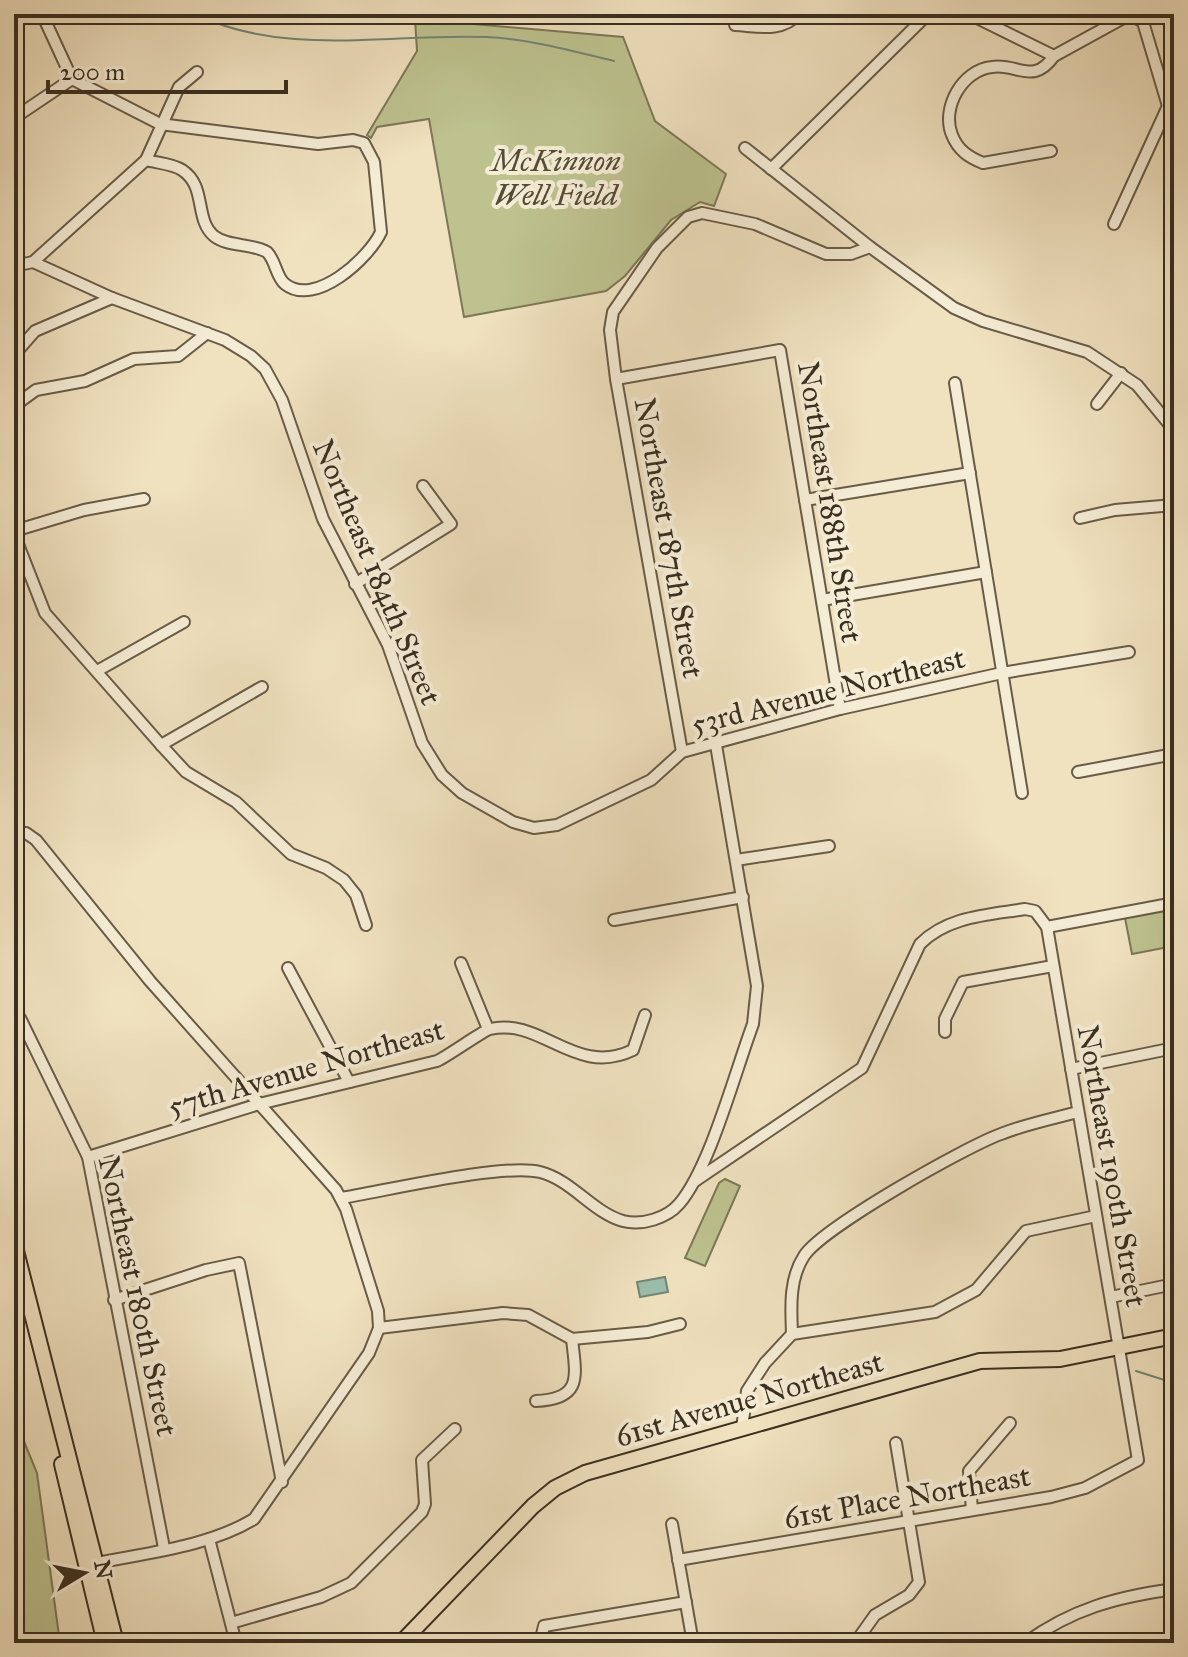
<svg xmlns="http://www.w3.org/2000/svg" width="1188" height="1657" viewBox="0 0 1188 1657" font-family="'IM FELL Great Primer',serif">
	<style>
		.green { fill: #bdc28f; stroke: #7c7858; stroke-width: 2 }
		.water { fill: #9bbeac; stroke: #748574; stroke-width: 2 }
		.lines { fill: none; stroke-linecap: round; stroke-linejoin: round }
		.stream { stroke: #748574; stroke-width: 2 }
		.minor-casing { stroke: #685c48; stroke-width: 14 }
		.major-casing { stroke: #3a2f20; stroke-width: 18 }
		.minor { stroke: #f5ecd5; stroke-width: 10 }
		.major { stroke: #f0e1bf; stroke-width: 14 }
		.labels { text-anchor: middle; stroke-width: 8; stroke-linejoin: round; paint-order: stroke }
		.park-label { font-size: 30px; font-style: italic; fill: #544c36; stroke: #f5ecd5 }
		.street-label { font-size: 30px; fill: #3a2f20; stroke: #f5ecd5 }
	</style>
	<rect width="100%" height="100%" fill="#f0e1bf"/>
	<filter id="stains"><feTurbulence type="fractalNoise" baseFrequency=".0025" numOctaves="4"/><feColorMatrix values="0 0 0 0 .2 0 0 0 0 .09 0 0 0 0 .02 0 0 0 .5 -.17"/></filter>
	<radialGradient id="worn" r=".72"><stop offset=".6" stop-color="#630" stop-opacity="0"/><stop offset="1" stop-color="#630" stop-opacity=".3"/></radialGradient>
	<g class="green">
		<polygon points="415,19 623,37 655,121 726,174 714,206 700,202 671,220 625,276 606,291 464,317 429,119 377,127 371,138 367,135 417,51"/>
		<polygon points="1174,909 1174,946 1132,954 1125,918"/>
		<polygon points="725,1179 740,1186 705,1266 685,1258 719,1183"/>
		<polygon points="14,1417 37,1473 60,1643 14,1643"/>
	</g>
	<polygon class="water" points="665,1277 668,1292 640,1297 637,1282"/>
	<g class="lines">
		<g class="stream">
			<path d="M 195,14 C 286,58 389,33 487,37 C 529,39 572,51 614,61"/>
			<polyline points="1136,1371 1174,1383"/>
		</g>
		<defs>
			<g id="minor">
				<polyline points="969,14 1054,56 1125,17 1135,17 1143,22 1168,106"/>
				<path d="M 735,25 C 756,26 782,33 798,14"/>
				<path d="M 72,79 L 160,124 L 318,144 L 353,140 L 364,143 L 374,162 L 381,232 C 369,258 315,308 285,284 C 276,277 276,261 267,252 C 251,243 228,247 214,236 C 194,219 207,186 182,170 C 173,164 157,163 146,160"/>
				<polyline points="14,118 72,79 42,14"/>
				<polyline points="745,148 870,247 954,308 983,321 1087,352 1137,385 1174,430"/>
				<path d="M 1051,151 L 983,163 C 968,157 958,150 952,135 C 941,108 962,70 992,67 C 1018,63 1033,86 1054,56"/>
				<polyline points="771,169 928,14"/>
				<polyline points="1114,224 1168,106"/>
				<polyline points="33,262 112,298 225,340 251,356 265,369 282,400 323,519 388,645 422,743 442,775 462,793 513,822 534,828 557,825 651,780 682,752 840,709 1002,673 1129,652"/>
				<polyline points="14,266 33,262 146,160 179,87 197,72"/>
				<polyline points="14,355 35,331 112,298"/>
				<polyline points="616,379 780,350 840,709"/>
				<polyline points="955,383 1022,793"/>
				<polyline points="1097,404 1121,373"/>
				<polyline points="14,406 36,390 85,381 134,359 178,356 207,333"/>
				<polyline points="805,500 970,473"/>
				<polyline points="1080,518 1115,510 1174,505"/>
				<polyline points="14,531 84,510 144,499"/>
				<polyline points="14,534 45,613 161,745 186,772 236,802 291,854 326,868 344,880 356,895 366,925"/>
				<polyline points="355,584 451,524 423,486"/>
				<polyline points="822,600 986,572"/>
				<polyline points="97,671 184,622"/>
				<polyline points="161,745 262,687"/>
				<polyline points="682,752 616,379 610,330 613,312 657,248 688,217 702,213 755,224 826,254 851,254 870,247"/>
				<polyline points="1078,772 1174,754"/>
				<path d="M 14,833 L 26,833 L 36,840 L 150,981 L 336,1190 L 346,1209 L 378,1311 L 379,1328 L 369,1353 L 254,1519 C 208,1547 145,1553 92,1564"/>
				<polyline points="736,860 829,846"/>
				<polyline points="614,920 743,897"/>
				<polyline points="1047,927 1164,905"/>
				<polyline points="461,963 488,1029"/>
				<polyline points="288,968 349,1082"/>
				<polyline points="1174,1006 1174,1009"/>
				<polyline points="20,1018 88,1157 164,1548"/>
				<polyline points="945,1032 945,1019 963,982 1053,966"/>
				<polyline points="1071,1069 1174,1048"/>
				<path d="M 88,1157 L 259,1104 L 437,1061 C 448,1056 484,1030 490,1029 C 542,1017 575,1078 633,1050 L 645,1015"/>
				<path d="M 341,1198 C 385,1191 502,1163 540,1172 C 572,1180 592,1212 623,1221 C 642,1226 667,1218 679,1204 C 710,1168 735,1072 753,1024 L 757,986 L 716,745"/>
				<polyline points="1111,1297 1174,1284"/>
				<polyline points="114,1300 206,1270 239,1263 282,1482"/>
				<polyline points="379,1328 503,1313 528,1315 572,1339 648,1332 680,1324"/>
				<path d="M 792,1334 C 791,1308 789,1279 804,1256 C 822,1228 965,1147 1001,1134 C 1026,1124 1052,1119 1078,1112"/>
				<path d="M 536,1401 C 583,1399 576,1376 572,1339"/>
				<polyline points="742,1428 747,1391 765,1363 792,1334 935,1312 976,1290 1026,1231 1096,1216"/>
				<polyline points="972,1510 969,1471 1010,1423"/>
				<polyline points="672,1524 693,1643"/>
				<polyline points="209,1539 236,1643"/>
				<path d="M 678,1560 L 1051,1497 L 1085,1488 L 1138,1460 L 1047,927 L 1035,911 L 1025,909 C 988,915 948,916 920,944 L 862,1068 L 695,1181"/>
				<polyline points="231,1623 321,1597 351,1583 422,1512 425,1504 422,1460 455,1429"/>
				<polyline points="540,1643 544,1626 686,1602"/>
				<polyline points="855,1643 875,1615 909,1595 919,1582 896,1443"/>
				<path d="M 1025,1643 C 1072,1609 1116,1597 1174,1589"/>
			</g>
			<g id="major">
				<polyline points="14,1243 116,1643"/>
				<polyline points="62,1464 105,1643"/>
				<polyline points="401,1643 533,1506 555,1488 585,1473 980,1361 1060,1359 1174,1336"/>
			</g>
		</defs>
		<use href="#minor" class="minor-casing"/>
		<use href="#major" class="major-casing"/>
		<use href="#minor" class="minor"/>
		<use href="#major" class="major"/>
	</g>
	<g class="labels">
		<g class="park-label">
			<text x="556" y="171">McKinnon<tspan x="556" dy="34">Well Field</tspan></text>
		</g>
		<g class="street-label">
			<text transform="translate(830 502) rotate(81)" y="10">Northeast 188th Street</text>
			<text transform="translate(669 538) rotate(80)" y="10">Northeast 187th Street</text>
			<text transform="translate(377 572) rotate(67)" y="10">Northeast 184th Street</text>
			<text transform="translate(828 691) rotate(-14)" y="10">53rd Avenue Northeast</text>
			<text transform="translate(306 1068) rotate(-16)" y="10">57th Avenue Northeast</text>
			<text transform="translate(1112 1166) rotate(80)" y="10">Northeast 190th Street</text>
			<text transform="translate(138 1296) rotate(78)" y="10">Northeast 180th Street</text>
			<text transform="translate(749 1399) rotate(-16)" y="10">61st Avenue Northeast</text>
			<text transform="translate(907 1497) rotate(-10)" y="10">61st Place Northeast</text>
		</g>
	</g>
	<rect width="1188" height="1657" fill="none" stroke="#f0e1bf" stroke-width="48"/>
	<rect x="16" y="16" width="1156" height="1625" fill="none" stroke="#3a2f20" stroke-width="4"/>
	<rect x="24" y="24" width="1140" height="1609" fill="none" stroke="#3a2f20" stroke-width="2"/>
	<g transform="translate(84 1573) rotate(80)" stroke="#f5ecd5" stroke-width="6" paint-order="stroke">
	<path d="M0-6L14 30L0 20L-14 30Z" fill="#3a2f20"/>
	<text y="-12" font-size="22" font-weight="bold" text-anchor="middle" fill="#3a2f20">N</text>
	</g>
	<path d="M48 80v12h238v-12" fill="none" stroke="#3a2f20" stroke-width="4"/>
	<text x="60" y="80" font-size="24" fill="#3a2f20" stroke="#f5ecd5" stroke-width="6" paint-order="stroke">200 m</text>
	<rect width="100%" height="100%" filter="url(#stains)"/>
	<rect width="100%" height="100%" fill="url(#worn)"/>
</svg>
